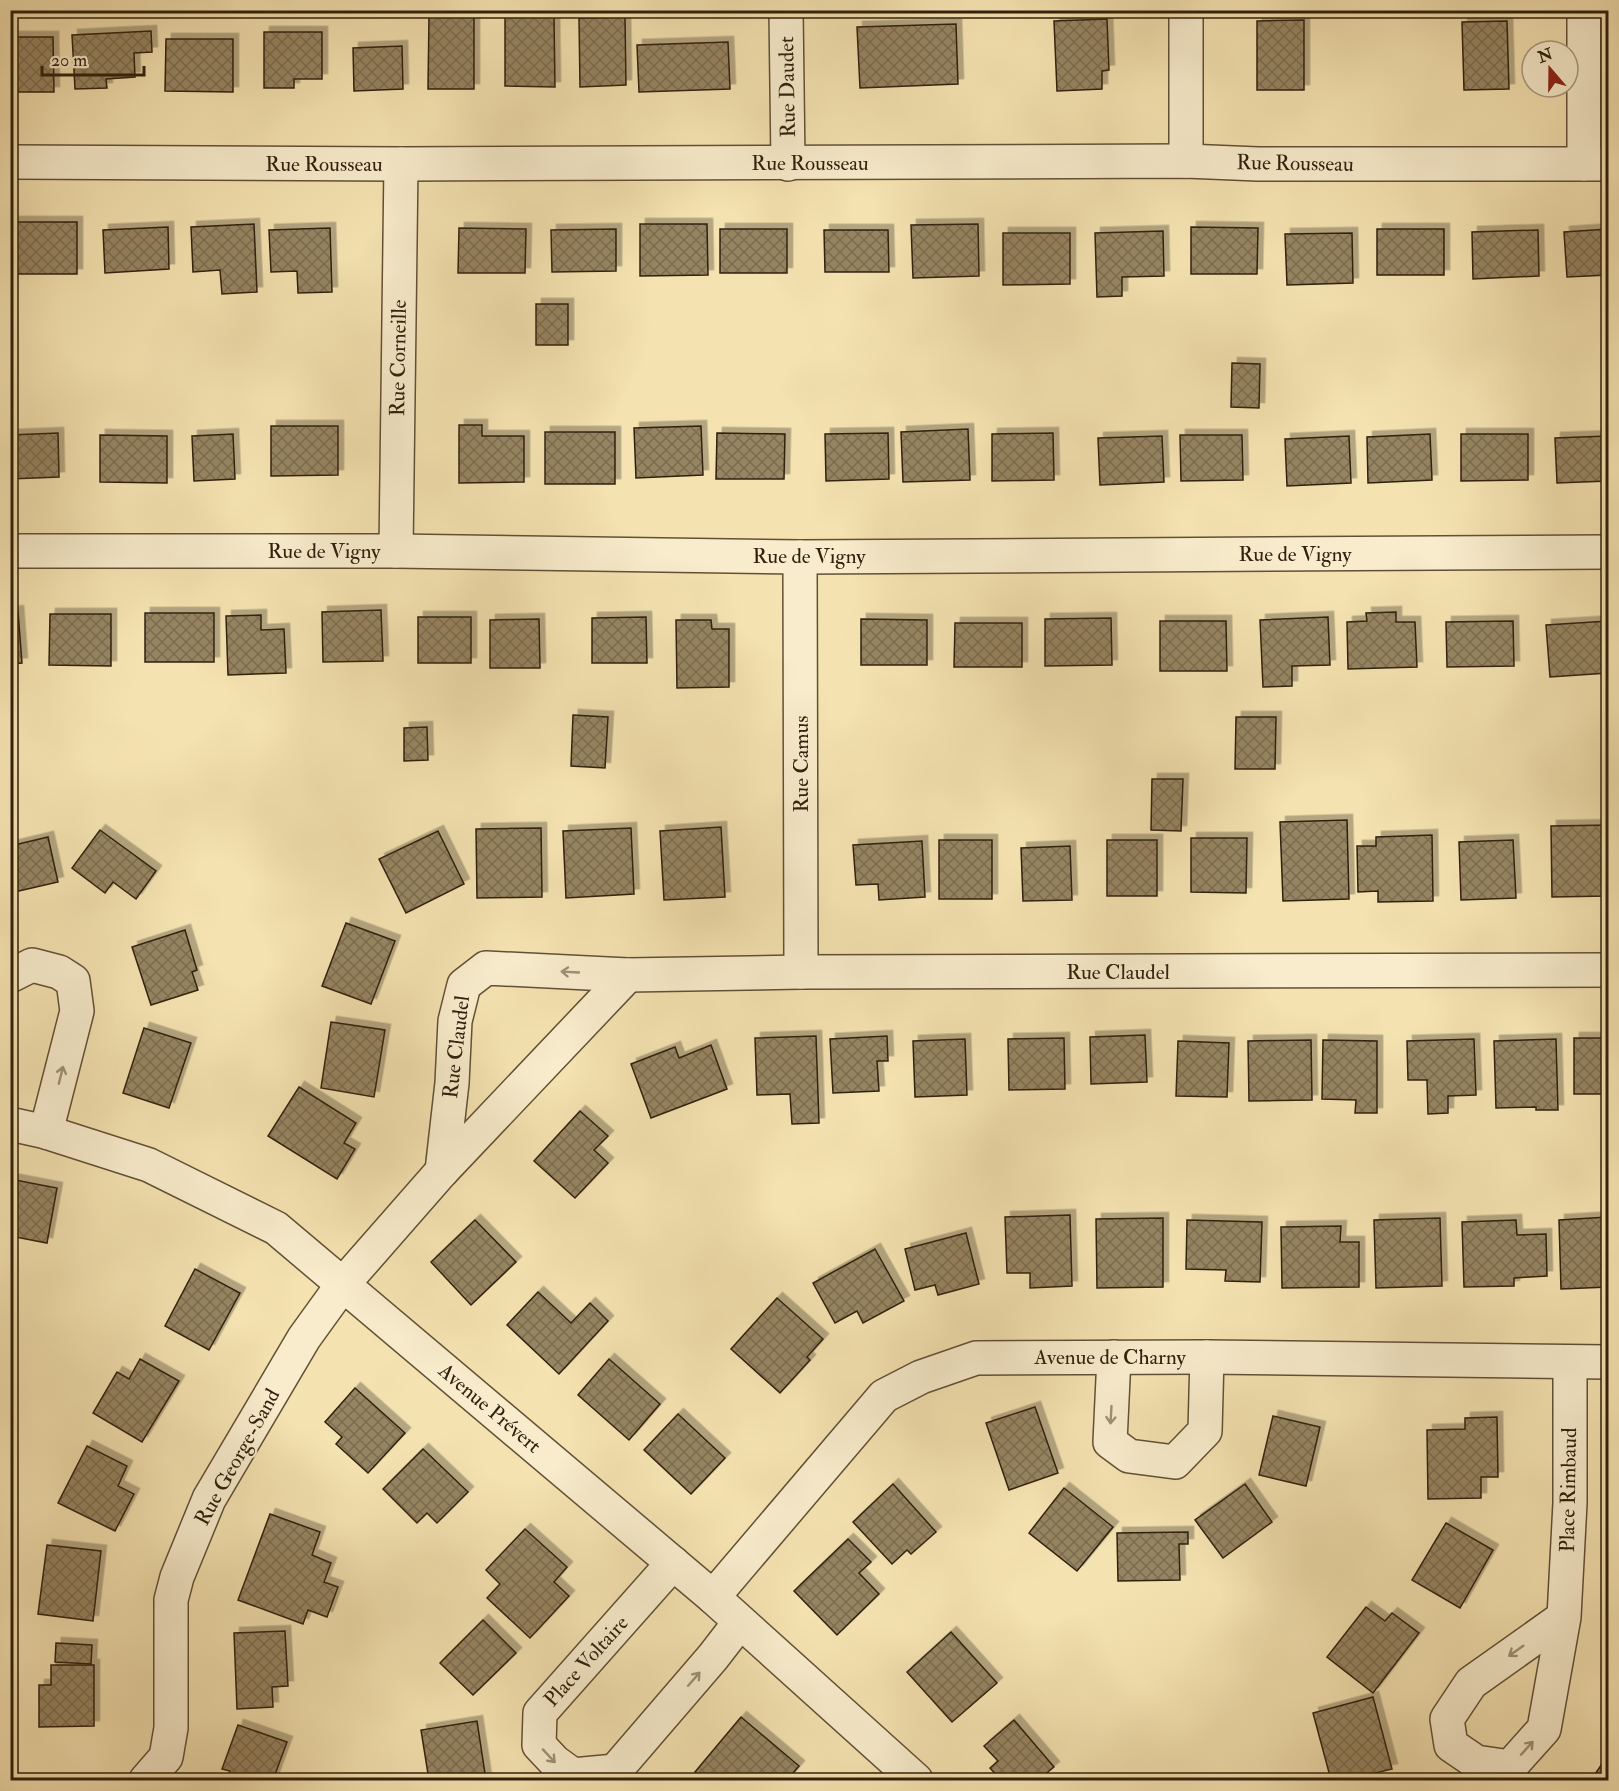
<svg xmlns="http://www.w3.org/2000/svg" width="1619" height="1791" viewBox="0 0 1619 1791" font-family="'IM FELL Double Pica',serif">
	<style>
		.building { fill: url(#building-cross-hatch); stroke: #30200d; stroke-width: 1.5; filter: url(#shadow) }
		.lines { fill: none; stroke-linecap: round; stroke-linejoin: round }
		.street-casing { stroke: #615036; stroke-width: 36 }
		.street { stroke: #f8eccc; stroke-width: 33 }
		.oneway { stroke: #9e9076 }
		.labels { text-anchor: middle; stroke-width: 4.5; stroke-linejoin: round; paint-order: stroke }
		.street-label { font-size: 21px; fill: #30200d; stroke: #f8eccc }
	</style>
	<defs>
		<pattern id="building-cross-hatch" width="8" height="8" patternUnits="userSpaceOnUse" patternTransform="scale(1.5)"><rect width="8" height="8" fill="#968562"/><path d="M0 0l8 8M0 8l8-8" fill="none" stroke="#7b6c4f"/></pattern>
		<filter id="shadow"><feDropShadow dx="5.5" dy="-5.5" stdDeviation="0" flood-color="#0004"/></filter>
	</defs>
	<rect width="100%" height="100%" fill="#f4e2b0"/>
	<filter id="stains"><feTurbulence type="fractalNoise" baseFrequency=".00333" numOctaves="4"/><feColorMatrix values="0 0 0 0 .2 0 0 0 0 .09 0 0 0 0 .02 0 0 0 .5 -.17"/></filter>
	<radialGradient id="worn" r=".72"><stop offset=".6" stop-color="#630" stop-opacity="0"/><stop offset="1" stop-color="#630" stop-opacity=".3"/></radialGradient>
	<g class="building">
		<polygon points="429,16 474,16 474,89 428,89"/>
		<polygon points="505,17 554,17 555,87 505,86"/>
		<polygon points="625,17 626,85 580,87 579,18"/>
		<polygon points="1107,19 1109,70 1102,71 1102,89 1057,91 1054,21"/>
		<polygon points="1304,20 1304,90 1257,90 1257,21"/>
		<polygon points="1507,21 1509,89 1464,90 1462,22"/>
		<polygon points="956,24 958,84 860,88 857,27"/>
		<polygon points="151,31 152,52 134,53 135,77 106,79 107,88 75,89 72,35"/>
		<polygon points="264,32 322,32 322,79 294,79 294,88 264,88"/>
		<polygon points="10,37 53,37 54,92 10,92"/>
		<polygon points="166,39 233,39 233,92 165,91"/>
		<polygon points="728,42 730,89 639,92 637,45"/>
		<polygon points="402,46 403,89 354,91 353,48"/>
		<rect x="11" y="222" width="66" height="52"/>
		<polygon points="254,224 257,292 222,294 220,270 193,272 191,227"/>
		<polygon points="640,224 707,224 708,275 640,276"/>
		<polygon points="978,224 979,276 913,278 911,225"/>
		<polygon points="168,227 169,269 105,273 103,230"/>
		<polygon points="1191,227 1258,228 1257,274 1191,274"/>
		<polygon points="330,228 332,292 298,293 297,271 271,272 269,230"/>
		<polygon points="459,228 526,229 525,273 458,273"/>
		<polygon points="616,229 616,271 552,272 551,230"/>
		<rect x="720" y="229" width="67" height="44"/>
		<rect x="1377" y="229" width="67" height="46"/>
		<polygon points="1608,229 1608,275 1567,277 1564,232"/>
		<polygon points="824,230 888,230 889,272 825,272"/>
		<polygon points="1538,230 1539,276 1473,279 1472,232"/>
		<polygon points="1163,231 1164,276 1122,277 1122,296 1097,297 1095,233"/>
		<polygon points="1003,233 1070,233 1070,284 1003,285"/>
		<polygon points="1352,233 1353,283 1287,285 1285,234"/>
		<rect x="536" y="304" width="32" height="41"/>
		<polygon points="1232,363 1260,364 1259,408 1231,407"/>
		<polygon points="459,425 482,425 482,436 524,436 524,482 459,483"/>
		<polygon points="271,426 338,426 338,475 271,476"/>
		<polygon points="701,426 703,475 636,478 634,428"/>
		<polygon points="968,429 970,480 903,482 901,432"/>
		<rect x="545" y="432" width="70" height="52"/>
		<polygon points="58,433 59,477 10,479 10,435"/>
		<polygon points="717,433 785,434 784,479 716,479"/>
		<polygon points="888,433 889,479 826,481 825,434"/>
		<polygon points="1053,433 1054,480 992,481 992,434"/>
		<polygon points="233,434 235,479 194,481 192,436"/>
		<polygon points="1430,434 1432,480 1368,483 1367,437"/>
		<polygon points="1461,434 1528,434 1528,480 1461,481"/>
		<polygon points="100,435 167,436 167,483 100,482"/>
		<polygon points="1180,435 1242,435 1243,480 1181,481"/>
		<polygon points="1162,436 1164,482 1100,485 1098,438"/>
		<polygon points="1349,436 1351,483 1287,486 1285,439"/>
		<polygon points="1608,436 1608,481 1557,483 1555,438"/>
		<polygon points="381,610 383,661 323,662 322,612"/>
		<polygon points="18,611 22,663 10,664 10,612"/>
		<polygon points="1396,612 1396,622 1415,622 1417,667 1348,669 1347,622 1367,621 1366,613"/>
		<rect x="145" y="613" width="69" height="49"/>
		<polygon points="50,614 111,614 111,666 49,665"/>
		<polygon points="261,615 261,630 284,629 286,673 228,675 226,616"/>
		<rect x="418" y="617" width="53" height="46"/>
		<polygon points="646,617 647,663 592,663 592,618"/>
		<polygon points="1328,617 1330,665 1292,666 1292,686 1263,687 1260,620"/>
		<polygon points="1111,618 1112,665 1045,666 1045,619"/>
		<polygon points="539,619 540,668 490,668 490,620"/>
		<polygon points="861,619 927,620 927,665 861,665"/>
		<polygon points="676,620 711,620 712,629 729,629 729,687 677,688"/>
		<polygon points="1160,621 1226,621 1227,671 1160,671"/>
		<polygon points="1513,621 1514,666 1447,667 1446,622"/>
		<polygon points="1608,621 1608,673 1550,677 1546,625"/>
		<polygon points="955,623 1022,623 1022,667 954,667"/>
		<polygon points="573,715 608,717 605,768 571,766"/>
		<polygon points="1236,717 1276,717 1275,769 1235,769"/>
		<polygon points="427,727 428,760 404,761 404,728"/>
		<polygon points="1152,779 1183,779 1181,831 1151,830"/>
		<polygon points="1347,820 1349,899 1283,901 1280,822"/>
		<polygon points="1608,825 1608,896 1552,897 1551,826"/>
		<polygon points="721,827 725,897 664,900 660,831"/>
		<polygon points="541,828 542,897 477,898 476,829"/>
		<polygon points="631,828 634,894 566,898 563,831"/>
		<polygon points="100,830 156,871 136,899 113,882 105,893 72,868"/>
		<polygon points="438,831 464,884 406,913 379,859"/>
		<polygon points="1432,835 1433,901 1378,902 1378,891 1358,892 1357,846 1376,846 1376,837"/>
		<polygon points="48,837 58,882 10,893 10,846"/>
		<polygon points="1191,838 1247,838 1246,893 1191,892"/>
		<rect x="939" y="840" width="53" height="59"/>
		<rect x="1107" y="840" width="50" height="56"/>
		<polygon points="1513,840 1516,898 1461,900 1459,842"/>
		<polygon points="922,841 925,897 879,900 878,884 856,885 853,845"/>
		<polygon points="1070,846 1072,900 1023,901 1021,848"/>
		<polygon points="346,923 395,941 371,1004 322,986"/>
		<polygon points="185,930 197,970 192,972 198,990 151,1005 132,947"/>
		<polygon points="331,1022 385,1030 374,1097 321,1088"/>
		<polygon points="144,1028 191,1043 169,1108 123,1093"/>
		<polygon points="1145,1035 1147,1082 1091,1084 1090,1037"/>
		<polygon points="816,1036 819,1123 792,1124 790,1094 757,1095 755,1038"/>
		<polygon points="887,1036 888,1061 877,1061 879,1091 833,1093 830,1039"/>
		<polygon points="1064,1038 1065,1089 1009,1090 1008,1039"/>
		<rect x="1574" y="1038" width="34" height="56"/>
		<polygon points="965,1039 967,1095 915,1097 913,1041"/>
		<polygon points="1474,1039 1476,1095 1448,1096 1448,1113 1428,1114 1427,1080 1408,1080 1407,1041"/>
		<polygon points="1556,1039 1558,1110 1536,1110 1536,1107 1496,1108 1494,1041"/>
		<polygon points="1311,1040 1312,1100 1249,1101 1248,1041"/>
		<polygon points="1323,1040 1377,1041 1377,1113 1355,1113 1356,1100 1322,1099"/>
		<polygon points="1178,1041 1229,1043 1227,1097 1176,1096"/>
		<polygon points="711,1045 727,1089 651,1118 631,1064 675,1047 679,1058"/>
		<polygon points="299,1087 356,1123 344,1143 355,1149 337,1179 268,1136"/>
		<polygon points="580,1111 608,1136 594,1150 608,1163 575,1198 534,1161"/>
		<polygon points="10,1179 57,1188 47,1243 10,1236"/>
		<polygon points="1070,1215 1072,1286 1030,1288 1030,1273 1007,1273 1005,1217"/>
		<polygon points="1608,1217 1608,1287 1561,1289 1559,1220"/>
		<polygon points="1163,1218 1163,1287 1097,1288 1096,1219"/>
		<polygon points="1440,1218 1442,1286 1376,1288 1374,1220"/>
		<polygon points="475,1220 516,1262 471,1305 431,1262"/>
		<polygon points="1187,1220 1262,1222 1260,1282 1225,1281 1226,1270 1186,1269"/>
		<polygon points="1516,1220 1517,1235 1546,1234 1547,1276 1514,1278 1514,1286 1464,1287 1462,1222"/>
		<polygon points="1341,1226 1340,1242 1359,1242 1359,1287 1282,1288 1281,1227"/>
		<polygon points="966,1233 979,1284 938,1295 935,1285 915,1290 905,1249"/>
		<polygon points="875,1249 904,1301 863,1323 857,1311 835,1323 813,1283"/>
		<polygon points="195,1269 240,1293 209,1350 165,1326"/>
		<polygon points="538,1292 571,1323 590,1303 608,1321 559,1374 507,1325"/>
		<polygon points="777,1298 823,1339 807,1357 810,1360 780,1393 731,1349"/>
		<polygon points="140,1359 179,1381 142,1442 93,1413 117,1372 129,1379"/>
		<polygon points="609,1359 660,1404 629,1440 578,1395"/>
		<polygon points="355,1388 405,1433 368,1473 336,1444 342,1437 325,1422"/>
		<polygon points="1035,1407 1058,1473 1009,1490 986,1423"/>
		<polygon points="678,1414 725,1458 691,1494 644,1450"/>
		<polygon points="1273,1416 1320,1427 1306,1486 1259,1475"/>
		<polygon points="1497,1417 1498,1477 1481,1477 1481,1498 1428,1499 1427,1430 1465,1429 1465,1418"/>
		<polygon points="87,1446 127,1466 118,1486 134,1494 115,1531 58,1503"/>
		<polygon points="423,1449 468,1492 437,1523 427,1513 417,1523 383,1489"/>
		<polygon points="893,1484 936,1532 911,1554 907,1550 892,1564 853,1522"/>
		<polygon points="1245,1484 1272,1522 1223,1558 1195,1520"/>
		<polygon points="1064,1488 1113,1527 1077,1571 1029,1533"/>
		<polygon points="270,1514 320,1532 312,1555 331,1563 324,1582 338,1587 327,1617 308,1610 303,1624 238,1600"/>
		<polygon points="1446,1523 1493,1550 1460,1608 1412,1580"/>
		<polygon points="525,1529 567,1567 554,1582 569,1596 530,1638 487,1598 500,1584 486,1570"/>
		<polygon points="1188,1532 1188,1544 1179,1544 1180,1580 1118,1581 1117,1533"/>
		<polygon points="848,1539 871,1562 859,1573 879,1594 837,1635 794,1591"/>
		<polygon points="47,1545 101,1551 93,1621 38,1614"/>
		<polygon points="1366,1607 1385,1621 1392,1613 1419,1633 1373,1693 1327,1657"/>
		<polygon points="483,1620 516,1653 473,1695 440,1663"/>
		<polygon points="285,1631 288,1686 272,1687 273,1707 237,1709 234,1633"/>
		<polygon points="951,1632 997,1683 952,1722 907,1672"/>
		<polygon points="56,1643 92,1645 91,1664 55,1662"/>
		<polygon points="51,1665 94,1665 94,1726 39,1727 39,1685 51,1685"/>
		<polygon points="1373,1697 1392,1769 1347,1780 1331,1780 1313,1713"/>
		<polygon points="741,1717 799,1766 787,1780 776,1780 768,1773 762,1780 705,1780 695,1772"/>
		<polygon points="1014,1720 1054,1767 1038,1780 1001,1780 990,1768 998,1761 984,1746"/>
		<polygon points="477,1721 486,1780 429,1780 421,1730"/>
		<polygon points="238,1725 287,1742 273,1780 226,1780 230,1771 222,1769"/>
		<polygon points="1608,1755 1608,1780 1591,1780"/>
	</g>
	<g class="lines">
		<defs>
			<g id="street">
				<polyline points="786,10 788,164"/>
				<polyline points="1186,10 1186,161"/>
				<polyline points="1584,10 1584,164"/>
				<polyline points="10,162 401,164 1186,161 1258,164 1608,164"/>
				<polyline points="10,551 396,551 800,557 1608,552"/>
				<polyline points="396,551 401,164"/>
				<polyline points="800,557 801,972"/>
				<polyline points="10,976 32,965 59,972 73,981 77,1011 46,1132"/>
				<polyline points="10,1124 46,1132 149,1165 276,1228 713,1597 916,1780"/>
				<polyline points="442,1171 452,1083 455,1021 464,985 486,968 628,975 801,972 1608,970"/>
				<polyline points="1114,1357 1110,1442 1129,1456 1175,1462 1205,1431 1207,1357"/>
				<polyline points="673,1563 540,1713 539,1745 555,1762 573,1775 615,1771 713,1657 740,1622"/>
				<polyline points="713,1597 884,1396 921,1377 976,1358 1207,1357 1608,1362"/>
				<polyline points="1564,1617 1471,1683 1447,1719 1451,1745 1476,1762 1510,1767 1544,1729 1564,1617 1570,1503 1570,1362"/>
				<polyline points="146,1780 166,1757 171,1728 171,1600 177,1577 209,1499 304,1338 343,1284 442,1171 628,975"/>
			</g>
		</defs>
		<use href="#street" class="street-casing"/>
		<use href="#street" class="street"/>
	</g>
	<defs><path id="oneway-shaft" d="M-6 0H5M1.5-3L5.5 0L1.5 3" fill="none" stroke-width="1.6" stroke-linecap="round" stroke-linejoin="round" transform="scale(1.5)"/></defs>
	<g class="oneway">
		<use href="#oneway-shaft" transform="translate(570 972) rotate(-177)"/>
		<use href="#oneway-shaft" transform="translate(61 1075) rotate(-76)"/>
		<use href="#oneway-shaft" transform="translate(1111 1415) rotate(93)"/>
		<use href="#oneway-shaft" transform="translate(1516 1651) rotate(145)"/>
		<use href="#oneway-shaft" transform="translate(694 1679) rotate(-49)"/>
		<use href="#oneway-shaft" transform="translate(1527 1748) rotate(-48)"/>
		<use href="#oneway-shaft" transform="translate(549 1756) rotate(47)"/>
	</g>
	<g class="labels">
		<g class="street-label">
			<text transform="translate(787 87) rotate(-91)" y="7">Rue Daudet</text>
			<text x="810" y="170">Rue Rousseau</text>
			<text transform="translate(1295 163) rotate(1)" y="7">Rue Rousseau</text>
			<text x="324" y="171">Rue Rousseau</text>
			<text transform="translate(398 358) rotate(-89)" y="7">Rue Corneille</text>
			<text x="324" y="558">Rue de Vigny</text>
			<text x="1295" y="561">Rue de Vigny</text>
			<text x="809" y="563">Rue de Vigny</text>
			<text transform="translate(801 764) rotate(-90)" y="7">Rue Camus</text>
			<text x="1118" y="979">Rue Claudel</text>
			<text transform="translate(456 1047) rotate(-83)" y="7">Rue Claudel</text>
			<text x="1110" y="1364">Avenue de Charny</text>
			<text transform="translate(490 1408) rotate(40)" y="7">Avenue Prévert</text>
			<text transform="translate(237 1457) rotate(-61)" y="7">Rue George-Sand</text>
			<text transform="translate(1568 1490) rotate(-89)" y="7">Place Rimbaud</text>
			<text transform="translate(586 1661) rotate(-48)" y="7">Place Voltaire</text>
		</g>
	</g>
	<rect width="1619" height="1791" fill="none" stroke="#f4e2b0" stroke-width="36"/>
	<rect x="12" y="12" width="1595" height="1767" fill="none" stroke="#30200d" stroke-width="3"/>
	<rect x="18" y="18" width="1583" height="1755" fill="none" stroke="#30200d" stroke-width="1.5"/>
	<g transform="translate(1550 69) rotate(340)"><circle r="28" fill="#f8eccc" stroke="#a89a80" stroke-width="1.5"/>
	<path d="M0-4.5L10 22L0 15L-10 22Z" fill="#8f2418"/>
	<text y="-9" font-size="16" font-weight="bold" text-anchor="middle" fill="#30200d">N</text>
	</g>
	<path d="M42 66v9h102v-9" fill="none" stroke="#30200d" stroke-width="3"/>
	<text x="51" y="66" font-size="18" fill="#30200d" stroke="#f8eccc" stroke-width="4.5" paint-order="stroke">20 m</text>
	<rect width="100%" height="100%" filter="url(#stains)"/>
	<rect width="100%" height="100%" fill="url(#worn)"/>
</svg>
